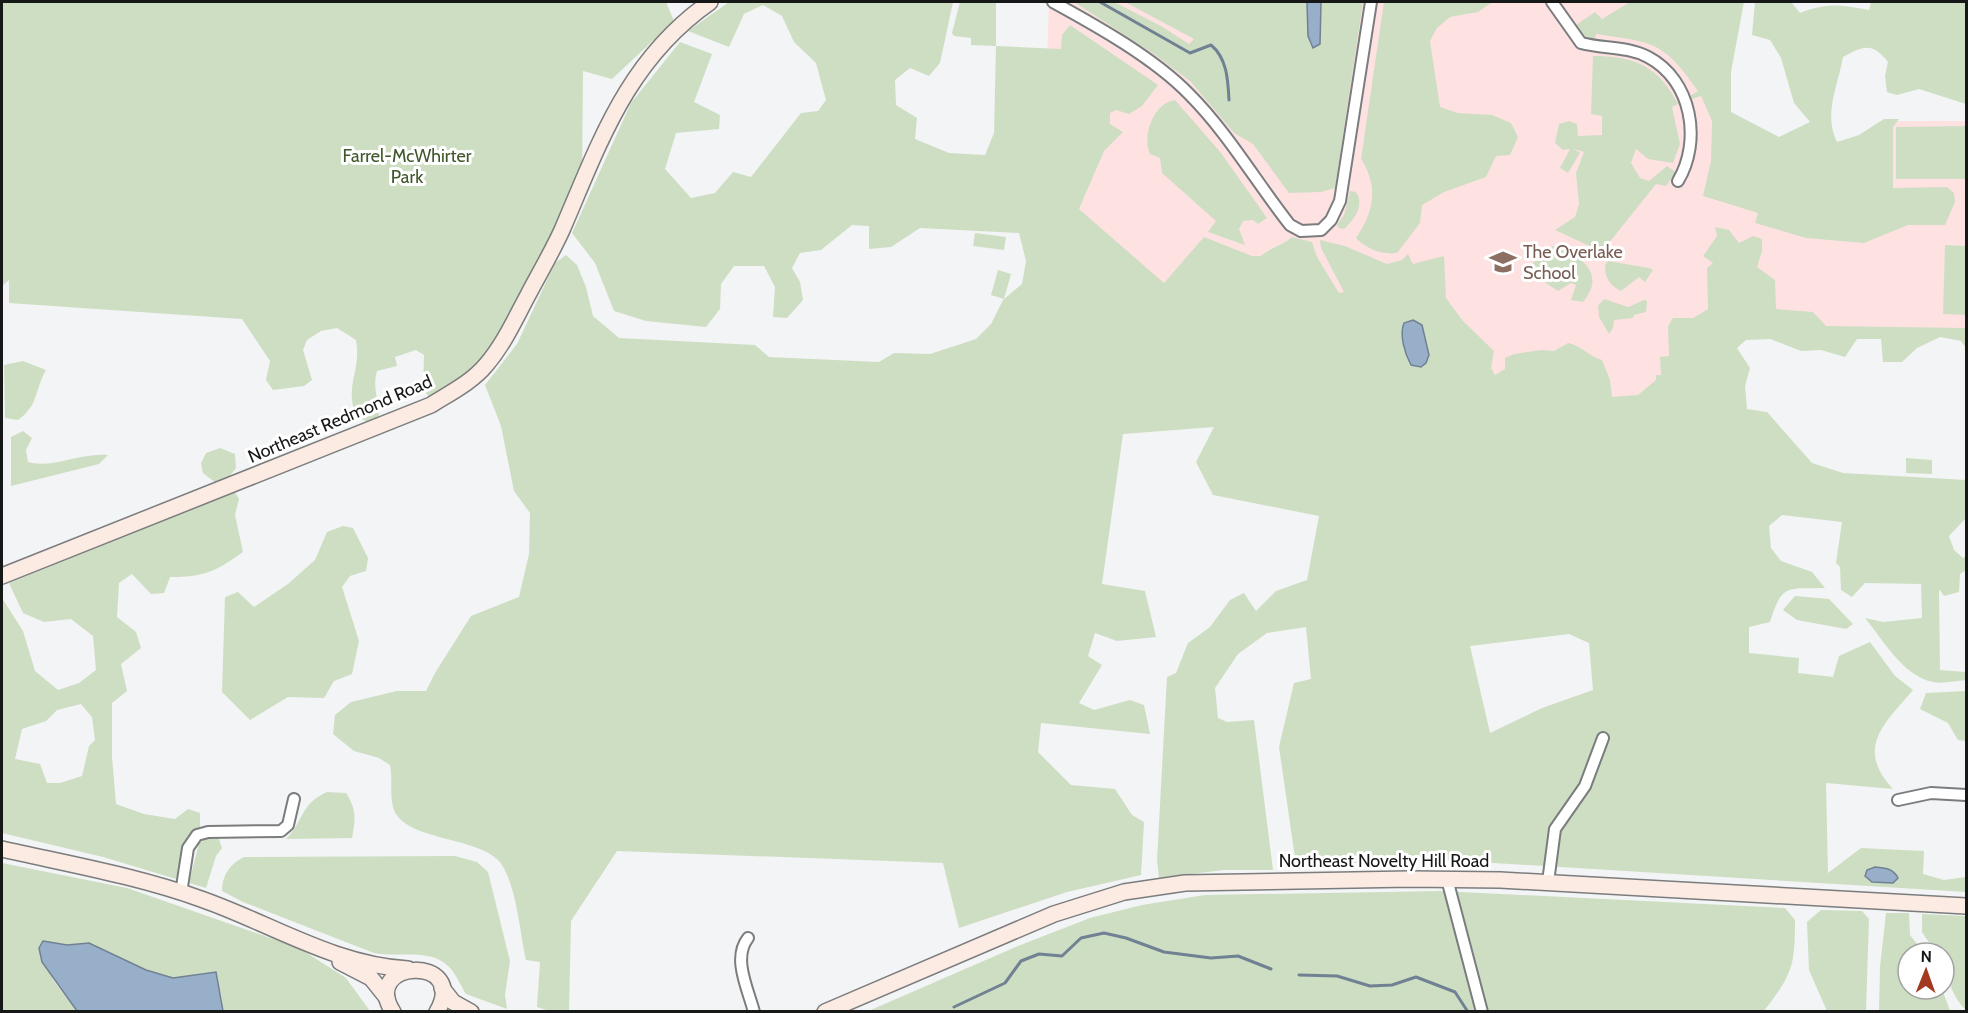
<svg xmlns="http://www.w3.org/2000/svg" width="1968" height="1013" viewBox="0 0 1968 1013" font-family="Cabin,sans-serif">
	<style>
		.education { fill: #fee2e2 }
		.green { fill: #cedec3; fill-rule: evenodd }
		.water { fill: #98afc9; stroke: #718194; stroke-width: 1.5 }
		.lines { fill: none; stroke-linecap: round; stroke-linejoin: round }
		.stream { stroke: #718194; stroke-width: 3 }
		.street-casing { stroke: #7b7c7e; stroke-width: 14 }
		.secondary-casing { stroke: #7b7c7e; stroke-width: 18 }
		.street { stroke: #fff; stroke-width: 10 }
		.secondary { stroke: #fcebe2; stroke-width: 15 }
		.labels { text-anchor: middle; stroke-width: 6; stroke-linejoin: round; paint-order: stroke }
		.park-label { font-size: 18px; fill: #40582b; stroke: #fff }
		.education-label { font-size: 18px; fill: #785e54; stroke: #fff; text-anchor: start }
		.street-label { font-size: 18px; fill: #161717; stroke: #fff }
	</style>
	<rect width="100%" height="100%" fill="#f3f4f5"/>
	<polygon class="education" points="1049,2 1728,2 1723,187 1889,192 1889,121 1966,121 1966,334 1730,332 1728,407 1037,368"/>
	<g class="green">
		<path d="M 2,2 L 666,2 L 674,21 L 612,79 L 583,71 L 582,180 L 491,351 L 462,381 L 429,397 L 423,389 L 424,355 L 416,350 L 395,357 L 397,366 L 377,371 C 372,389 379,399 379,417 L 368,422 L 357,417 C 343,388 362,370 356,340 L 337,328 L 321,331 L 307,340 L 303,350 L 312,380 L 304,386 L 273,390 L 266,380 L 270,361 L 242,319 L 9,303 L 9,280 L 2,286 Z"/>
		<path d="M 729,2 L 953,2 L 940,63 L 929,76 L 910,68 L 895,80 L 896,105 L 917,118 L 915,139 L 949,153 L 985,155 L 994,133 L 996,46 L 971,45 L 971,38 L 954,36 L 952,33 L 960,2 L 996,2 L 996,46 L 1061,49 L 1062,35 L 1070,25 L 1158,85 L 1142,106 L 1129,114 L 1116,110 L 1110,113 L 1110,124 L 1123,132 L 1104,151 L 1079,209 L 1164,283 L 1204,237 L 1252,256 L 1261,256 C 1271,247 1282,246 1292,237 L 1312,242 L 1317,257 L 1339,293 L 1344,292 L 1321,248 L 1320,240 L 1345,246 L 1387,264 L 1402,260 L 1408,254 L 1413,264 L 1444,256 L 1446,298 L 1462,320 L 1494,351 L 1491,368 L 1495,375 L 1505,369 L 1505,358 L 1514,354 L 1541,350 L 1554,351 L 1568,343 C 1581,345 1588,356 1602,360 L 1610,380 L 1612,397 L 1638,395 L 1656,380 L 1656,375 L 1661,375 L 1660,357 L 1669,356 L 1668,326 L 1673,318 L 1693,318 L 1708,309 L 1707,268 L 1713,263 L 1703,256 L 1717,236 L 1715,227 L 1729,230 L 1739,243 L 1753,236 L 1762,239 L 1762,251 L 1757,267 L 1775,280 L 1776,309 L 1813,312 L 1826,326 L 1966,328 L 1966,348 L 1961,341 L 1940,337 L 1917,348 L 1902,362 L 1883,362 L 1881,339 L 1857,339 L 1845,357 L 1821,350 L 1801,351 L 1770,339 L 1746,340 L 1737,348 L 1750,368 L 1745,386 L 1747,409 L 1767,412 L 1812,463 L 1843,473 L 1966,480 L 1966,518 L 1949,536 L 1954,550 L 1963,558 L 1966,556 L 1966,570 L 1960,574 L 1959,592 L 1944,596 L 1939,589 L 1940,670 L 1966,672 L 1966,680 C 1956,681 1943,684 1933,682 C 1902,675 1884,641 1865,618 L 1883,622 L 1922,618 L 1921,584 L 1865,583 L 1852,597 L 1841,590 L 1840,567 L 1836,563 L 1842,522 L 1782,515 L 1769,526 L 1771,548 L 1781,561 L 1812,572 L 1825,588 C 1787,589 1782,583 1770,622 L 1749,627 L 1749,653 L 1799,658 L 1798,673 L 1833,677 L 1839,656 L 1870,642 L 1895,676 L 1913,690 C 1884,724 1855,748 1893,789 L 1826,783 L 1828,873 L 1861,848 L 1924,851 L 1923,874 L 1944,880 L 1966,877 L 1966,892 L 1446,860 L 1296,865 L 1279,747 L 1294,683 L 1311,679 L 1306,627 L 1267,633 L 1238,654 L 1215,688 L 1218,718 L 1227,722 L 1254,720 L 1273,870 L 1224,870 L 1159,878 L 1157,860 L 1167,677 L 1176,673 L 1188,643 L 1210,627 L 1230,600 L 1244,593 L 1256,611 L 1276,591 L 1307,580 L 1319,516 L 1213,495 L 1196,462 L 1214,427 L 1123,434 L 1102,584 L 1145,591 L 1156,637 L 1117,641 L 1095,633 L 1088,656 L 1102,665 L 1079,703 L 1094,710 L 1130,700 L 1144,705 L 1150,734 L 1041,723 L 1038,752 L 1071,785 L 1115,789 L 1132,815 L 1144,822 L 1141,875 L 1067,892 L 959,928 L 943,863 L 617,851 L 571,921 L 569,1011 L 549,1011 L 537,1007 L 540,962 L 526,960 C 520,934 516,879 498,860 C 476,837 405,840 394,810 C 389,796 393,780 390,765 L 379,758 L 354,751 L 333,734 L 335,715 L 351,702 L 397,691 L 426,691 L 435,673 L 471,616 L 519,597 L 529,554 L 530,513 L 514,491 L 501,426 L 485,385 L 517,344 L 555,263 L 566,255 L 577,265 L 586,287 L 593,316 L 619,338 L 755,345 L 769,357 L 879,362 L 894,353 L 930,354 L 976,339 L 991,324 L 1003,300 L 1022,284 L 1026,261 L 1019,233 L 920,228 L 891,247 L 869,249 L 869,226 L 852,225 L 821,250 L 800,253 L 792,268 L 800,282 L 803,300 L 787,318 L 773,317 L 775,287 L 764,266 L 734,266 L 721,284 L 720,309 L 706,327 L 646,321 L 614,311 L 595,263 L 572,233 L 631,103 L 680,42 L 712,54 L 694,102 L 720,115 L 719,129 L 676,133 L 665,169 L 691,198 L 715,193 L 733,172 L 751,177 L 801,113 L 818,111 L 826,100 L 816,63 L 794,42 L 782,16 L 763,5 L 744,14 L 729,47 L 688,31 ZM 1569,634 L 1589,643 L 1593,690 L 1542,708 L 1490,733 L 1470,646 Z"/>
		<polygon points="1074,2 1114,2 1161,26 1189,44 1194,39 1125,2 1363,2 1335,188 1321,192 1289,193 1253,144 1234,133 1191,82 1154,54"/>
		<path d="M 1384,2 L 1514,2 L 1491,3 L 1478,12 L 1450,17 L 1437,28 L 1430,41 L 1440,107 L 1458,113 L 1492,115 L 1511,123 L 1518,137 L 1510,155 L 1496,156 L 1486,177 L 1444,192 L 1422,205 L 1420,223 L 1397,253 C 1381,255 1367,249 1356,238 C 1374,212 1379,187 1361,159 Z"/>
		<path d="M 1630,2 L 1744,2 L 1731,72 L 1731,112 L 1779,137 L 1810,122 L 1794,103 L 1781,58 L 1770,40 L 1752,35 L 1755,2 L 1791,2 L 1800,13 C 1828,2 1840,5 1869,10 L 1871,2 L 1966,2 L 1966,104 L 1919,89 L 1897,95 L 1887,92 L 1885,76 L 1888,62 C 1872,42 1864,46 1843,57 C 1838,86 1823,114 1837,142 L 1859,135 L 1884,119 L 1899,119 L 1893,127 L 1893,188 L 1947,187 L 1954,193 L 1955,202 L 1945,225 L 1908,225 L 1864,243 L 1806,238 L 1755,223 L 1758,213 L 1703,196 L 1711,161 L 1712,121 L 1701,96 L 1692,99 L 1690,96 L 1698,91 C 1662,40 1654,43 1596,34 L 1594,43 L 1587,39 L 1576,25 L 1595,12 L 1602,19 Z"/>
		<path d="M 1593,56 C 1635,56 1658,66 1678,104 L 1672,107 L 1680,144 L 1673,163 L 1648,159 L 1636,149 L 1631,163 L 1640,178 L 1649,181 L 1667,166 L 1676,172 L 1666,186 L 1656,184 L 1608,244 L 1598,250 L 1555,230 L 1575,217 L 1579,204 L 1576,173 L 1584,152 L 1574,149 L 1580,153 L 1568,173 L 1560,168 L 1570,149 L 1563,150 L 1555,143 L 1559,124 L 1569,121 L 1577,124 L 1578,136 L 1602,135 L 1602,116 L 1591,114 Z"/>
		<path d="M 1175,100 L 1221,153 L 1267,218 L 1258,224 L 1253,220 L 1243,221 L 1239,229 L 1245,245 L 1208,232 L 1216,221 L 1162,173 L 1160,158 L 1150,154 C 1142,136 1153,103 1175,100 Z"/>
		<polygon points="1966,126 1966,179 1896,179 1896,127"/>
		<path d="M 1350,191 L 1356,192 C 1365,205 1354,220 1344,229 L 1339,228 L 1337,225 L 1344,215 Z"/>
		<polygon points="975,233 1006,237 1004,250 973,246"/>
		<polygon points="1945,245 1966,246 1966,315 1943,314"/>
		<path d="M 1554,246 C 1581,256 1607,273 1583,302 L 1571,300 L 1576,285 L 1571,283 L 1558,291 L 1540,279 L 1533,264 L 1539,250 Z"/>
		<path d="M 1608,261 L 1649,268 L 1653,270 L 1645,282 L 1639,277 L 1621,291 C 1609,285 1605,278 1605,265 Z"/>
		<polygon points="998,270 1011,274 1004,299 991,295"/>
		<polygon points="1604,299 1628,307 1644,300 1647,301 1646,312 1634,315 1633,318 1614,320 1613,328 1609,334 1599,317 1598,306"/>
		<path d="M 23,361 L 46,370 C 34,391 39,405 18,420 L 5,418 L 4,365 Z"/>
		<path d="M 23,431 L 32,438 L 26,450 L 28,462 C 51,469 82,452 108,455 L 99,464 L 11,486 L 11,437 Z"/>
		<polygon points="220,448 235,454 236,468 228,478 216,483 203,473 201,463 206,453"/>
		<polygon points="1906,458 1932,460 1932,474 1906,473"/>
		<path d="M 235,492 L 239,499 L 235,515 L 243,552 C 215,572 204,577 170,577 L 164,593 L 151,594 L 132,574 L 119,583 L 117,617 L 136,632 L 141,648 L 121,664 L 127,691 L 112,703 L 112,757 L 116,804 L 144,814 L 175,819 L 188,809 L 200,813 L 200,827 L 187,837 L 176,879 L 103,857 L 2,833 L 2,598 L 23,631 L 35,671 L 58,690 L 79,683 L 96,670 L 93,636 L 71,619 L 44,622 L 23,613 L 9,583 ZM 81,704 L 92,717 L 95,740 L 89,746 L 82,776 L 60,783 L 47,783 L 40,764 L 15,759 L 22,729 L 46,721 L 57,710 Z"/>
		<polygon points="343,526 353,528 368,558 366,571 350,576 342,587 359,641 352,674 334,681 324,698 288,697 250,720 222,692 225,597 238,592 254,607 288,584 315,560 327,532"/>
		<polygon points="1795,596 1829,599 1853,624 1846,629 1797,620 1783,610"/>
		<polygon points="1966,691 1966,741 1958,740 1948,723 1920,709 1926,693"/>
		<path d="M 327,792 L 346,793 C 356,808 356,820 352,838 L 286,839 C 304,821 300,804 327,792 Z"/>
		<polygon points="206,839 219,839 222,848 216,856 206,888 189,883 199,843"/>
		<path d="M 455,856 L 477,862 L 488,872 L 510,961 L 505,995 L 507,1009 L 466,994 C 460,985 456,973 448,966 C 430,948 397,958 374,953 L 243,902 L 222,891 C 222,875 230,864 244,857 Z"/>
		<polygon points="2,863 127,888 299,948 346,978 370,1011 223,1011 221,993 146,970 89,943 67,945 43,941 53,980 77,1011 2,1011"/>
		<path d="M 1441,891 L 1785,908 L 1795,920 C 1795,967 1792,974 1764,1011 L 866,1012 L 1018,946 L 1090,918 L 1142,905 L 1205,895 Z"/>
		<polygon points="1821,910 1862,911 1869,919 1866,1011 1827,1011 1809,970 1807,922"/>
		<polygon points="1886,913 1909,913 1910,935 1924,953 1908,953 1908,989 1942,989 1950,1011 1879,1011 1880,967"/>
		<path d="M 1922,914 L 1966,916 L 1966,1010 C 1952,997 1944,972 1944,953 L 1936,953 L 1922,932 Z"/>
	</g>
	<g class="water">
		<polygon points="1307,2 1321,2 1320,44 1313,48 1308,36"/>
		<path d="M 1413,320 L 1422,325 L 1429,355 L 1426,363 L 1421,367 L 1411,365 C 1405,354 1399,335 1404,323 Z"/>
		<path d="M 1875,867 C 1885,868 1893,868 1898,878 L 1893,883 L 1872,882 L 1865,876 L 1867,870 Z"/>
		<polygon points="43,941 67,945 89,943 146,970 173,978 216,972 223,1011 77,1011 42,962 39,948"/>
	</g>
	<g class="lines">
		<g class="stream">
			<path d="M 1100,2 L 1190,53 L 1211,45 C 1227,58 1228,80 1229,100"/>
			<polyline points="1299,975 1337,976 1370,986 1392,985 1416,977 1455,992 1468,1012"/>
			<polyline points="954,1007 1005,983 1021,961 1039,954 1062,956 1081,938 1104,933 1126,938 1164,952 1211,958 1238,956 1271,969"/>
		</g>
		<defs>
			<g id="street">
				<path d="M 1053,2 C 1097,26 1154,58 1189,94 C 1228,133 1256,182 1290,225 L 1301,231 L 1321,230 L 1331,220 L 1340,201 L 1371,2"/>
				<path d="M 1552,2 L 1581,43 C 1603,49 1627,46 1648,57 C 1692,80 1702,141 1678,181"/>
				<polyline points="1898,800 1931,793 1966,795"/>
				<polyline points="1447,879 1482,1012"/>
				<polyline points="1548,882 1555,829 1585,786 1603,738"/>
				<polyline points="181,893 188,848 197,835 208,832 281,831 288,825 294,799"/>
				<path d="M 748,938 C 732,958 748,989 754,1012"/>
			</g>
			<g id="secondary">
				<path d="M 2,576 L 431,405 C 450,393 472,382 486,365 C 504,344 515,319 528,295 C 539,274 552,252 562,230 C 600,142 627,60 710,2"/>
				<path d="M 2,849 C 68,864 137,876 201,899 C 270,923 334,965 408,969"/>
				<polyline points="340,962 371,978 387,998"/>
				<polyline points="442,988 453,1002 471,1012"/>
				<path d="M 393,1012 C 359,959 470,954 437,1012"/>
				<polyline points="825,1012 1054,914 1124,892 1185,883 1410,879 1500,880 1966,906"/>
			</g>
		</defs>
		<use href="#street" class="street-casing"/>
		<use href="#secondary" class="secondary-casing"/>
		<use href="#street" class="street"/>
		<use href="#secondary" class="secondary"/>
	</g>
	<defs>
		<symbol id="school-bare" viewBox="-9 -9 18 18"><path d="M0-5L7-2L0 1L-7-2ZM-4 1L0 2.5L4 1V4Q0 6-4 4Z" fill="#8d6e63" stroke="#fff" stroke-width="2.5" paint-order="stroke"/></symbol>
	</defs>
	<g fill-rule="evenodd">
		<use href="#school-bare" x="1484" y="243" width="38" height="38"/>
	</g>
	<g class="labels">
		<g class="park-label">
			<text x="407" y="162">Farrel-McWhirter<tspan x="407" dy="21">Park</tspan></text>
		</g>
		<g class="education-label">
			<text x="1523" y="258">The Overlake<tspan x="1523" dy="21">School</tspan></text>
		</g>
		<g class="street-label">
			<text transform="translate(340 419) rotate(-23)" y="6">Northeast Redmond Road</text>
			<text x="1384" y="867">Northeast Novelty Hill Road</text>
		</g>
	</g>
	<rect width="1968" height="1013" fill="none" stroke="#161717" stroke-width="6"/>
	<g transform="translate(1926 971) rotate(1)"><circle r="28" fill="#ffffff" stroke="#a2a2a2" stroke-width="1.5"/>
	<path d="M0-4.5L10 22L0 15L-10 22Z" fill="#a23921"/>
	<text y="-9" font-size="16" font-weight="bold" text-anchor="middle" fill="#161717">N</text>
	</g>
</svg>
